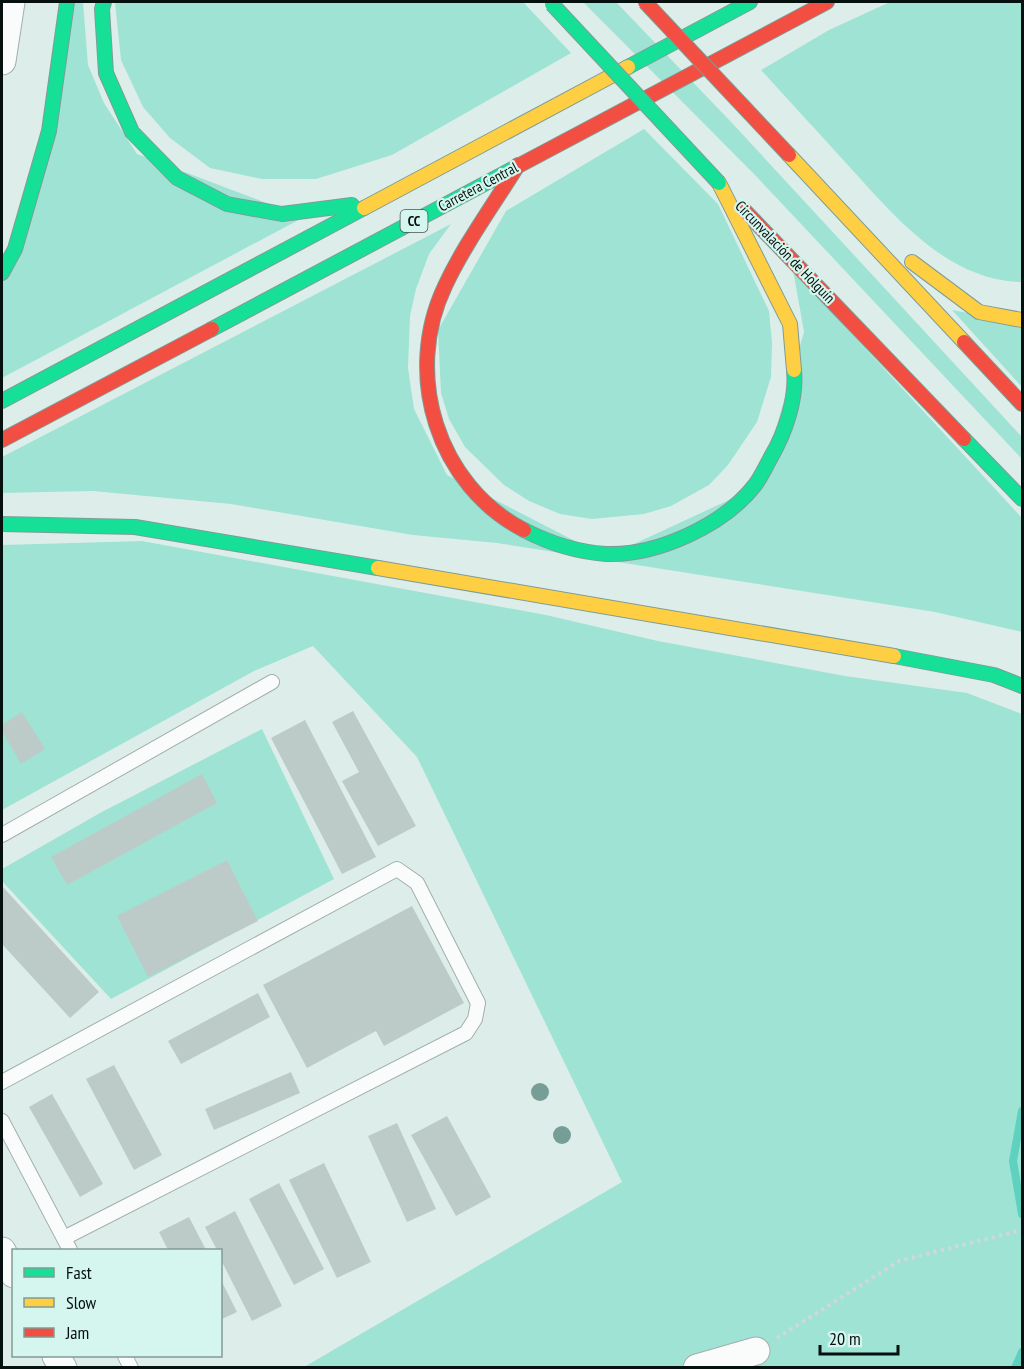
<svg xmlns="http://www.w3.org/2000/svg" width="1024" height="1369" viewBox="0 0 1024 1369" font-family="'PT Sans Narrow',sans-serif">
	<style>
		.green { fill: #9fe3d5 }
		.lines { fill: none; stroke-linecap: round; stroke-linejoin: round }
		.stream { stroke: #5ed1bf; stroke-width: 8 }
		.building { fill: #bdcbc8 }
		.lane-casing { stroke: #a2afac; stroke-width: 16 }
		.street-casing { stroke: #a2afac; stroke-width: 29 }
		.fast-casing { stroke: #7e9c97; stroke-width: 16 }
		.slow-casing { stroke: #7e9c97; stroke-width: 16 }
		.jam-casing { stroke: #7e9c97; stroke-width: 16 }
		.path { stroke: #d3d8d6; stroke-width: 4; stroke-dasharray: 3 4.5; stroke-linecap: butt }
		.lane { stroke: #fafcfc; stroke-width: 14 }
		.street { stroke: #fafcfc; stroke-width: 27 }
		.fast { stroke: #16e098; stroke-width: 14 }
		.slow { stroke: #ffcf43; stroke-width: 14 }
		.jam { stroke: #f24e42; stroke-width: 14 }
		.fast-bridge-casing { stroke: #7e9c97; stroke-width: 16; stroke-linecap: butt }
		.jam-bridge-casing { stroke: #7e9c97; stroke-width: 16; stroke-linecap: butt }
		.fast-bridge { stroke: #16e098; stroke-width: 14 }
		.jam-bridge { stroke: #f24e42; stroke-width: 14 }
		.tree { fill: #779e96 }
		.labels { text-anchor: middle; stroke-width: 4.5; stroke-linejoin: round; paint-order: stroke }
		.shield { fill: #d5f6ee; stroke: #445652; stroke-width: 1.5 }
		.shield-label { font-size: 14px; font-weight: bold; fill: #06110f }
		.street-label { font-size: 15px; fill: #06110f; stroke: #d5f6ee }
	</style>
	<rect width="100%" height="100%" fill="#ddeeea"/>
	<g class="green">
		<polygon points="75,2 83,2 88,65 104,103 137,154 304,217 2,378 2,283"/>
		<polygon points="115,2 523,2 571,53 392,155 316,179 262,179 210,168 170,138 143,107 121,60"/>
		<polygon points="583,2 616,2 733,124 1022,437 1022,459 755,175"/>
		<path d="M 890,2 L 1022,2 L 1022,282 C 946,281 892,213 845,162 C 817,131 789,101 761,70 L 829,30 Z"/>
		<polygon points="644,129 718,204 769,311 772,343 771,377 757,422 728,465 709,485 671,506 644,514 592,519 560,514 529,501 504,485 465,447 449,419 441,393 438,330 506,211"/>
		<polygon points="451,224 429,254 416,289 410,316 408,368 414,409 447,475 606,557 759,486 804,332 793,270 1022,518 1022,632 935,612 497,543 413,535 231,504 93,491 2,493 2,457"/>
		<polygon points="952,310 1022,323 1022,387"/>
		<polygon points="142,541 546,615 658,641 845,676 967,693 1022,714 1022,1367 304,1367 622,1182 417,757 313,646 254,671 2,810 2,545"/>
		<polygon points="262,729 334,879 111,999 2,881 2,869 100,813"/>
	</g>
	<g class="lines">
		<g class="stream">
			<polyline points="1022,1111 1013,1161 1022,1214"/>
			<polyline points="1015,1368 1022,1352"/>
		</g>
	</g>
	<g class="building">
		<polygon points="353,711 416,826 378,846 342,781 359,772 332,722"/>
		<polygon points="22,712 45,749 21,764 2,731 2,725"/>
		<polygon points="305,720 376,857 342,874 271,738"/>
		<polygon points="202,774 217,803 67,885 51,857"/>
		<polygon points="227,860 258,921 148,977 117,916"/>
		<polygon points="2,886 99,992 70,1018 2,944"/>
		<polygon points="412,906 464,1003 384,1046 376,1031 307,1068 263,985"/>
		<polygon points="258,993 270,1017 181,1064 168,1041"/>
		<polygon points="114,1065 162,1155 134,1170 86,1079"/>
		<polygon points="291,1072 300,1093 214,1130 205,1109"/>
		<polygon points="52,1094 103,1184 80,1197 29,1107"/>
		<polygon points="447,1116 491,1197 456,1216 411,1135"/>
		<polygon points="397,1123 436,1209 407,1222 368,1136"/>
		<polygon points="324,1163 371,1262 337,1278 289,1180"/>
		<polygon points="279,1183 324,1269 294,1285 249,1199"/>
		<polygon points="235,1211 282,1306 252,1321 220,1258 220,1250 217,1250 205,1227"/>
		<polygon points="189,1217 206,1250 168,1250 159,1232"/>
		<polygon points="220,1278 237,1312 220,1320"/>
	</g>
	<g class="lines">
		<defs>
			<g id="lane">
				<polyline points="2,835 272,682"/>
				<polyline points="2,1082 397,869 417,883 478,1003 475,1019 466,1033 64,1238"/>
				<polyline points="2,1121 70,1250"/>
				<polyline points="125,1356 131,1368"/>
			</g>
			<g id="street">
				<polyline points="2,61 11,2"/>
				<polyline points="2,1251 14,1274"/>
				<polyline points="56,1356 63,1368"/>
				<polyline points="697,1368 756,1351"/>
			</g>
			<g id="fast">
				<polyline points="104,2 102,9 106,73 132,132 177,178 227,204 282,214 352,205"/>
				<polyline points="628,67 750,2"/>
				<polyline points="2,273 15,249 49,131 67,2"/>
				<polyline points="212,329 518,166"/>
				<polyline points="2,401 364,208"/>
				<polyline points="964,439 1022,499"/>
				<polyline points="2,524 135,527 378,568"/>
				<path d="M 524,530 C 549,543 577,552 606,554 C 657,556 724,525 755,485 C 761,477 766,466 771,457 C 785,433 797,399 794,370"/>
				<polyline points="894,656 994,675 1022,686"/>
			</g>
			<g id="slow">
				<polyline points="789,155 964,342"/>
				<polyline points="719,183 790,324 794,370"/>
				<polyline points="364,208 628,67"/>
				<polyline points="912,262 979,312 1022,320"/>
				<polyline points="378,568 894,656"/>
			</g>
			<g id="jam">
				<path d="M 518,165 C 494,204 464,245 445,286 C 403,374 437,485 524,530"/>
				<polyline points="518,166 827,2"/>
				<polyline points="743,209 964,439"/>
				<polyline points="964,342 1022,404"/>
				<polyline points="2,440 212,329"/>
			</g>
		</defs>
		<use href="#lane" class="lane-casing"/>
		<use href="#street" class="street-casing"/>
		<use href="#fast" class="fast-casing"/>
		<use href="#slow" class="slow-casing"/>
		<use href="#jam" class="jam-casing"/>
		<polyline class="path" points="777,1338 899,1261 1022,1230"/>
		<use href="#lane" class="lane"/>
		<use href="#street" class="street"/>
		<use href="#fast" class="fast"/>
		<use href="#slow" class="slow"/>
		<use href="#jam" class="jam"/>
		<defs>
			<polyline id="fast-bridge" points="552,4 719,183"/>
			<polyline id="jam-bridge" points="645,2 789,155"/>
		</defs>
		<use href="#fast-bridge" class="fast-bridge-casing"/>
		<use href="#jam-bridge" class="jam-bridge-casing"/>
		<use href="#fast-bridge" class="fast-bridge"/>
		<use href="#jam-bridge" class="jam-bridge"/>
	</g>
	<g class="tree">
		<circle cx="540" cy="1092" r="9"/>
		<circle cx="562" cy="1135" r="9"/>
	</g>
	<g class="labels">
		<rect class="shield" x="400.5" y="210" width="27" height="22" rx="4.5"/>
		<g class="shield-label">
			<text x="414" y="226">CC</text>
		</g>
		<g class="street-label">
			<text transform="translate(478 187) rotate(-28)" y="5">Carretera Central</text>
			<text transform="translate(785 252) rotate(46)" y="5">Circunvalación de Holguín</text>
		</g>
	</g>
	<rect width="1024" height="1369" fill="none" stroke="#06110f" stroke-width="6"/>
	<rect x="12" y="1249" width="210" height="108" fill="#d5f6ee" stroke="#829a95" stroke-width="1.5"/>
	<rect x="24" y="1268" width="30" height="9" fill="#16e098" stroke="#829a95" stroke-width="1.5"/>
	<text x="66" y="1279" font-size="18" fill="#06110f">Fast</text>
	<rect x="24" y="1298" width="30" height="9" fill="#ffcf43" stroke="#829a95" stroke-width="1.5"/>
	<text x="66" y="1309" font-size="18" fill="#06110f">Slow</text>
	<rect x="24" y="1328" width="30" height="9" fill="#f24e42" stroke="#829a95" stroke-width="1.5"/>
	<text x="66" y="1339" font-size="18" fill="#06110f">Jam</text>
	<path d="M820 1345v9h78v-9" fill="none" stroke="#06110f" stroke-width="3"/>
	<text x="829" y="1345" font-size="18" fill="#06110f" stroke="#d5f6ee" stroke-width="4.5" paint-order="stroke">20 m</text>
</svg>
